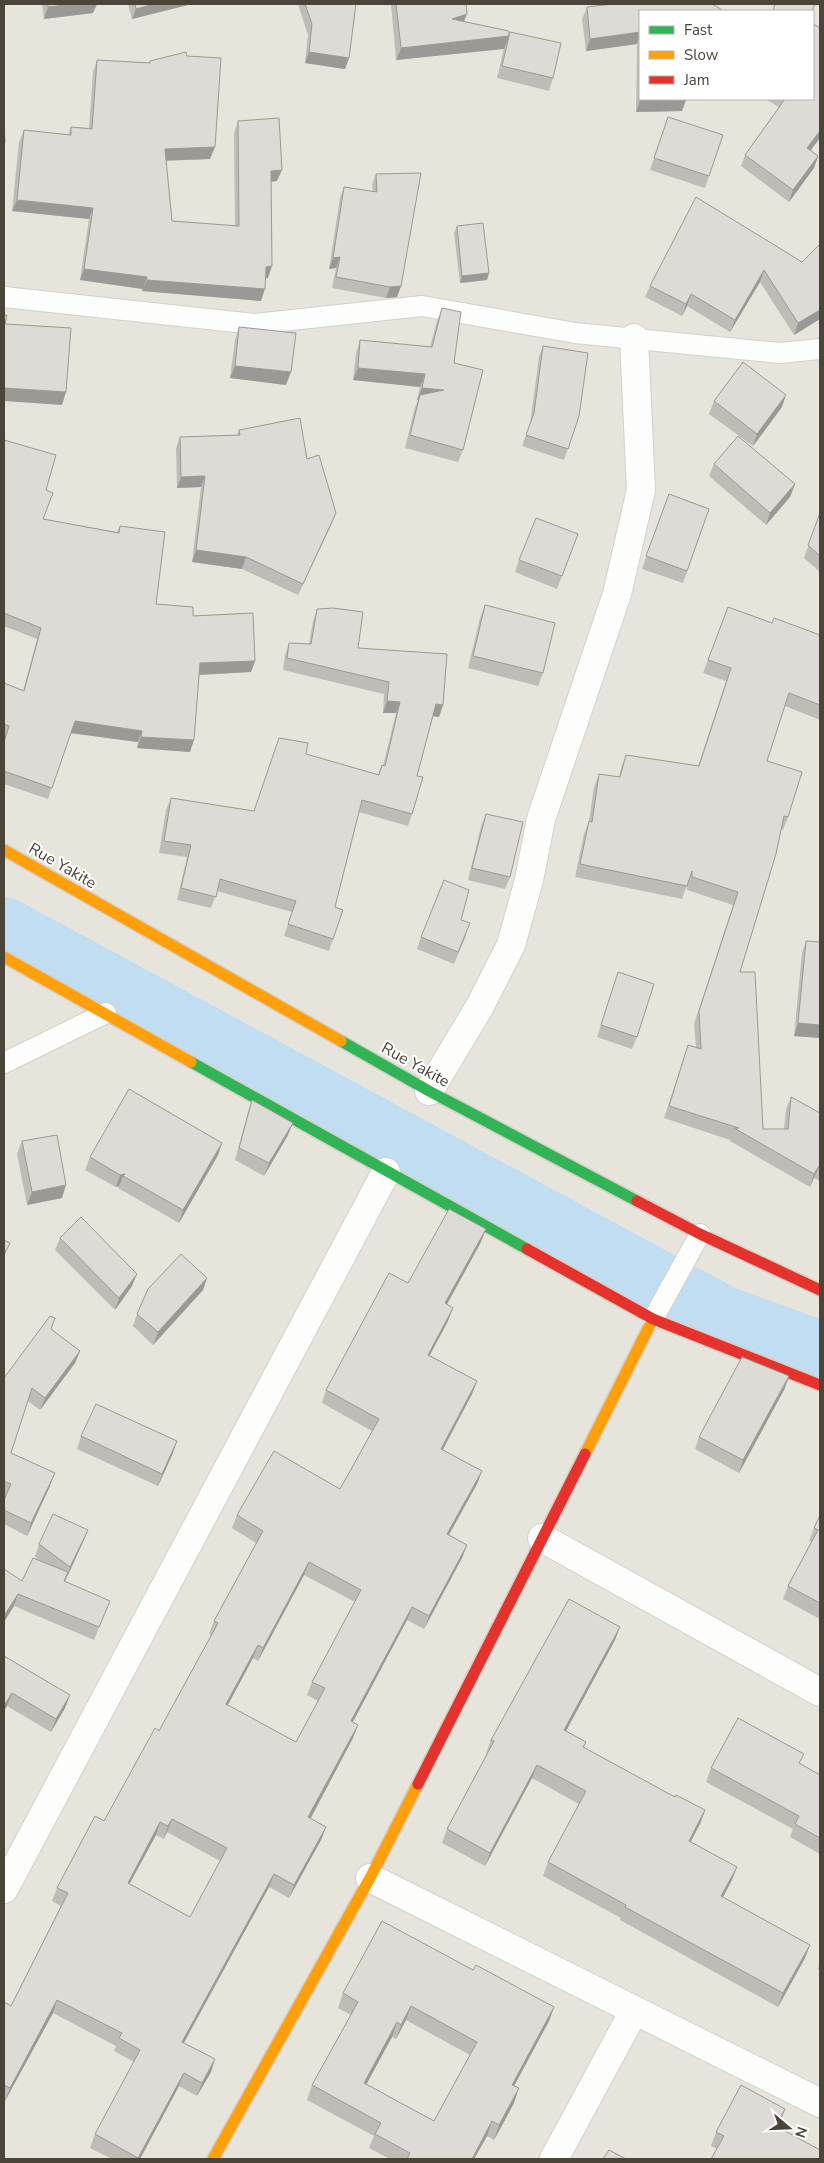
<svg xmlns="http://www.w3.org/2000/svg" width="824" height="2163" viewBox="0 0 824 2163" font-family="'Nunito Sans',sans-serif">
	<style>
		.residential { fill: #e7e4dc; fill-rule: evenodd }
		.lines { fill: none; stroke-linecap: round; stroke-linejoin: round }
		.river { stroke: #c0ddf1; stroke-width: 62 }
		.lane-casing { stroke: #d2d0cb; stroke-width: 22 }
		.street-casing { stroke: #d2d0cb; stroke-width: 30 }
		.fast-casing { stroke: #d3cfc5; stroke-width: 14 }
		.slow-casing { stroke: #d3cfc5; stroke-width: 14 }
		.jam-casing { stroke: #d3cfc5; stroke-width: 14 }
		.lane { stroke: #fdfdfc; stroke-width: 20 }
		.street { stroke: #fdfdfc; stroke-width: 28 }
		.fast { stroke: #30b455; stroke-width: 11 }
		.slow { stroke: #ff9f0a; stroke-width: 11 }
		.jam { stroke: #e5322d; stroke-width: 11 }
		.wall { fill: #bfbcb8; fill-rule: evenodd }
		.shaded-wall { fill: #9b9996 }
		.building { fill: #dedbd6; stroke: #9b9996; fill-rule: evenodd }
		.labels { text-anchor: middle; stroke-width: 4; stroke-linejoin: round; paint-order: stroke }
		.street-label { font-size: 16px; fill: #4b4439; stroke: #fff }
	</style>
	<rect width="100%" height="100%" fill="#f4f2ee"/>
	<path class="residential" d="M 4,4 L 820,4 L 820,2159 L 4,2159 ZM 640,11 L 813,11 L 813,99 L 640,99 Z"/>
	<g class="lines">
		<polyline class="river" points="4,928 722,1316 820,1352"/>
		<defs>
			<g id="lane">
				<polyline points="4,297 254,324 422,306 575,333 780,353 820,349"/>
				<polyline points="4,1063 106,1013"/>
				<polyline points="653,1319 700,1234"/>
			</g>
			<g id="street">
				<polyline points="429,1091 480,1006 511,945 529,880 541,819 617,594 641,490 634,338"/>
				<polyline points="542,1538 820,1692"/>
				<polyline points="370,1878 820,2103"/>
				<polyline points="4,1889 386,1172"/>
				<polyline points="554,2159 634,2011"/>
			</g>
			<g id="fast">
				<polyline points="341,1041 429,1091 637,1201"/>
				<polyline points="191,1062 527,1249"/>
			</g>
			<g id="slow">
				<polyline points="4,850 341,1041"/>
				<polyline points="4,957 191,1062"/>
				<polyline points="585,1454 653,1319"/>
				<polyline points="213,2159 370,1878 418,1784"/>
			</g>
			<g id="jam">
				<polyline points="637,1201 700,1234 820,1290"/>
				<polyline points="527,1249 653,1319 820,1385"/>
				<polyline points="418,1784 585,1454"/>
			</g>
		</defs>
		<use href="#lane" class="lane-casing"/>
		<use href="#street" class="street-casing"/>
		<use href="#fast" class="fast-casing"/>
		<use href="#slow" class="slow-casing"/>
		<use href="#jam" class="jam-casing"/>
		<use href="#lane" class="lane"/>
		<use href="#street" class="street"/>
		<use href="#fast" class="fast"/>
		<use href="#slow" class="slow"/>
		<use href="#jam" class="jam"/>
	</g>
	<g class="wall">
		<polygon points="42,4 97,4 93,13 44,19"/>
		<polygon points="128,4 192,4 132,19"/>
		<polygon points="298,4 356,4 349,58 345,69 305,63 308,35"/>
		<polygon points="391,4 466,4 464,21 509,35 553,78 549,91 497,78 504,48 396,60"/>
		<polygon points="587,7 640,11 640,99 682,111 636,112 637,44 586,51 582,19"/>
		<polygon points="820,28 820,138 811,150 818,156 814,168 789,202 741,166 745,155 779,107 765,99 813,99"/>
		<polygon points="97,60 149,63 150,61 210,159 166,160 172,221 235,226 234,133 238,121 277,181 271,182 268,278 265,278 261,301 142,291 143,289 80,280 89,219 12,211 19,142 24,130 68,135 71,127 89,128 93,72"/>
		<polygon points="668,117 709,176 705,188 650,170"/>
		<polygon points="376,174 401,286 397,297 386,298 332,288 336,268 329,269 340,198 344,187 373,192 372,185"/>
		<polygon points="457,226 489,273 487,280 460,283 454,233"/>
		<polygon points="820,244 820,319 794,335 760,282 730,332 687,306 682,316 645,297 650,286 802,262"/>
		<polygon points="442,308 454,363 463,450 458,462 405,448 415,407 418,400 417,400 420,387 353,380 356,353 360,340 430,347 437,321"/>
		<polygon points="239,327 286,385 230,378 235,340"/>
		<polygon points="543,346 579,416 564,460 522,446 530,424 539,357"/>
		<polygon points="714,401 782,407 753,446 709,414"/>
		<polygon points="239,430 307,459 336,513 331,525 298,595 242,569 192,562 201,487 177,488 176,448 180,437 237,435"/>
		<polygon points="4,440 46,490 43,519 117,532 120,526 156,604 193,616 255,661 251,672 199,675 190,752 137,748 138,742 71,733 48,799 4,784 4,742 5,738 4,737 4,683 23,691 37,639 4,626"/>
		<polygon points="714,464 795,484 790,497 766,525 709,476"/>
		<polygon points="669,494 709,509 683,583 642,569"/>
		<polygon points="820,513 820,572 804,558"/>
		<polygon points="578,534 557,589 515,572 519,560"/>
		<polygon points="485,605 543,673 538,686 468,668 480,618"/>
		<polygon points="728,607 772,623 820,635 820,720 785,706 767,761 788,817 783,830 781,829 740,972 763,1129 784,1129 786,1109 791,1097 820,1113 820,1181 814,1178 810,1187 730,1141 730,1140 664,1118 688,1045 696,1047 694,1024 733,905 687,890 687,885 682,899 575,877 584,834 589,821 594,787 599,774 619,777 621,768 626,755 698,766 726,681 703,673"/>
		<polygon points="317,609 358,648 443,705 439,717 433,716 417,776 412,814 408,826 359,812 335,907 343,910 329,951 284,936 292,912 217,891 211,908 177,900 187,857 159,853 166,810 171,798 254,811 306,754 378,775 382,765 383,766 396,713 383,713 384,694 283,670 285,655 289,643 309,644 313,621"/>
		<polygon points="486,814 510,877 505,889 468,880 481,826"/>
		<polygon points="461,920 466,936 454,964 417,949 421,937"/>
		<polygon points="806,941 820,1038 794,1036 802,953"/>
		<polygon points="618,972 637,1037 632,1049 597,1037"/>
		<polygon points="252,1100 288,1135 264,1176 235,1160 248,1112"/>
		<polygon points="22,1141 62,1198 27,1205 17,1154"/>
		<polygon points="222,1143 218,1155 179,1223 118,1188 119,1186 116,1187 85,1170 90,1157"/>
		<polygon points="60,1238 132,1286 115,1310 55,1250"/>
		<path d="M 481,1242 L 447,1304 L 448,1321 L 429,1356 L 477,1381 L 472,1394 L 443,1450 L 482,1471 L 477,1484 L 449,1535 L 467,1545 L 462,1558 L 424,1629 L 407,1620 L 352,1722 L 353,1738 L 310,1818 L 326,1827 L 321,1840 L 289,1898 L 269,1887 L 184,2043 L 211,2072 L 197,2096 L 179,2086 L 140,2159 L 112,2159 L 90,2148 L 95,2134 L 134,2062 L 114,2051 L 116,2046 L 53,2013 L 5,2101 L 4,2101 L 4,2002 L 11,2006 L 61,1906 L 52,1901 L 57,1888 L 104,1821 L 159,1731 L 211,1635 L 209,1634 L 214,1621 L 256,1543 L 232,1528 L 237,1515 L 340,1489 L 372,1431 L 322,1403 L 326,1390 L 408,1283 ZM 304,1575 L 355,1602 L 312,1682 L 307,1695 L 318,1701 L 296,1742 L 227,1705 L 253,1658 L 258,1661 ZM 167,1832 L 220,1861 L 190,1917 L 129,1884 L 156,1835 L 164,1839 Z"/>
		<polygon points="207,1278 203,1290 153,1345 133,1326 137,1314"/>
		<polygon points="51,1329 80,1351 75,1363 40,1410 28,1401 11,1453 50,1486 27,1536 4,1524 4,1500 6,1496 4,1495 4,1378"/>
		<polygon points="785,1388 739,1473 695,1449 699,1437"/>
		<polygon points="81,1436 173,1453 158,1486 77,1449"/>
		<polygon points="820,1515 820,1619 783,1599 788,1586 811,1542 809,1541 814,1528"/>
		<polygon points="88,1530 83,1542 65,1582 110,1601 94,1640 14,1606 22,1581 40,1561 35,1557 39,1544"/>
		<polygon points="615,1640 566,1731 586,1742 584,1748 675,1797 705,1810 700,1824 691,1841 732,1880 723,1897 810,1945 805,1958 778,2007 620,1920 621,1918 543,1876 548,1862 579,1804 532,1778 485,1866 442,1843 447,1829 487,1754 486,1753 491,1740"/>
		<polygon points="4,1656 70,1695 65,1708 51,1732 7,1706 4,1711"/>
		<polygon points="800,1764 820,1775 820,1854 790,1837 793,1829 706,1782 711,1768"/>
		<polygon points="820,1962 820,1970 818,1969"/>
		<path d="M 473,1970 L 554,2007 L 549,2021 L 514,2086 L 514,2103 L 494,2140 L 487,2136 L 474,2159 L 390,2159 L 369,2148 L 374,2136 L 307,2100 L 312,2085 L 351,2015 L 338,2008 L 343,1993 ZM 406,2020 L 470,2055 L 434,2121 L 366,2084 L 392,2037 L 396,2039 Z"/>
		<polygon points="785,2109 778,2127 717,2149 711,2146 716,2132"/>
	</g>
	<g class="shaded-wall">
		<polygon points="74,4 97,4 93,13 44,19 48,7"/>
		<polygon points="154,4 192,4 132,19 136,9"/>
		<polygon points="467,14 462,26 452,19"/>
		<polygon points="640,32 637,44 586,51 590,39"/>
		<polygon points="509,36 504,49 396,60 401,48"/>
		<polygon points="309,52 349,58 345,69 305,63"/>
		<polygon points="640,100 686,100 682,111 636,112"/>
		<polygon points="820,131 820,138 803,160 807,148"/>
		<polygon points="215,147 210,159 161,161 165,149"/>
		<polygon points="818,156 814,168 789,202 793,190"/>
		<polygon points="282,170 277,181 267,182 271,171"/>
		<polygon points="17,200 93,208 89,219 12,211"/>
		<polygon points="340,257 336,268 329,269 333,258"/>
		<polygon points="272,266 268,278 262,279 266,267"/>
		<polygon points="84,269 147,277 143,289 80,280"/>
		<polygon points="764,270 760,282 730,332 735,320"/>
		<polygon points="489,273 487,280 460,283 462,276"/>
		<polygon points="147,280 265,289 261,301 142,291"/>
		<polygon points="401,286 397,297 386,298 390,287"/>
		<polygon points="691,294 687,306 682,316 686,304"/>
		<polygon points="820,310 820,319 794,335 798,323"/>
		<polygon points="235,366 291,372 286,385 230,378"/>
		<polygon points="358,368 425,374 420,387 353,380"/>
		<polygon points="4,388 66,392 62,405 4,401"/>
		<polygon points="422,388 444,390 420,395 418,400 417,400"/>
		<polygon points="786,395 782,407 753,446 757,434"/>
		<polygon points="205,476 201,487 177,488 181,477"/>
		<polygon points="795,484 790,497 766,525 770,513"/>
		<polygon points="336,513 331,525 298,595 303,584"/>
		<polygon points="196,550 246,557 242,569 192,562"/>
		<polygon points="255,661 251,672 195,675 200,663"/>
		<polygon points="387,701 400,702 396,713 383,713"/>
		<polygon points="436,704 443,705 439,717 432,716"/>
		<polygon points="75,721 142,731 138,742 70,733"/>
		<polygon points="141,737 194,740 190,752 137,748"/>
		<polygon points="798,1023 820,1025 820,1038 794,1036"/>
		<polygon points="293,1123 288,1135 264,1176 269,1163"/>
		<polygon points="222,1143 218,1155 179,1223 183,1210"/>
		<polygon points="819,1166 814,1178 810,1187 814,1174"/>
		<polygon points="125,1174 123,1176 119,1186 116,1187 120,1175"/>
		<polygon points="66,1185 62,1198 27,1205 32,1192"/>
		<polygon points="486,1229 481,1242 440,1317 445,1303"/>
		<polygon points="137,1274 132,1286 115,1310 119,1298"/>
		<polygon points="207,1278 203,1290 153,1345 158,1332"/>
		<polygon points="453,1308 448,1321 423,1368 428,1355"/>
		<polygon points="80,1351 75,1363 40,1410 45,1398"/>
		<polygon points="789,1376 785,1388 739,1473 743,1460"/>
		<polygon points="477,1381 472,1394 436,1462 441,1449"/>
		<polygon points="177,1441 173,1453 158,1486 162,1474"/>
		<polygon points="482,1471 477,1484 442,1547 447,1534"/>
		<polygon points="55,1473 50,1486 27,1536 31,1523"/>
		<polygon points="88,1530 83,1542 66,1579 70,1567"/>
		<polygon points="467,1545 462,1558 424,1629 429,1616"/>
		<polygon points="309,1562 304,1575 258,1661 263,1648"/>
		<polygon points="18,1594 14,1606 4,1622 4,1616"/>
		<polygon points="412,1607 407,1620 346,1735 351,1721"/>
		<polygon points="620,1627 615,1640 559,1744 564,1730"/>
		<polygon points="258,1645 253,1658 221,1718 226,1704"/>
		<polygon points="12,1693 7,1706 4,1711 4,1706"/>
		<polygon points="70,1695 65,1708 51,1732 56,1719"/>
		<polygon points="358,1725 353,1738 304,1831 308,1817"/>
		<polygon points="537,1765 532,1778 485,1866 490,1853"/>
		<polygon points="705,1810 700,1824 684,1854 689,1841"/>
		<polygon points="172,1819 167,1832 164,1839 168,1826"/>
		<polygon points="160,1822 156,1835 123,1896 128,1883"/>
		<polygon points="326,1827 321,1840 289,1898 294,1885"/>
		<polygon points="737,1867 732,1880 716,1910 721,1896"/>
		<polygon points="274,1874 269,1887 177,2055 182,2042"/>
		<polygon points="810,1945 805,1958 778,2007 783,1993"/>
		<polygon points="57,2000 53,2013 5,2101 10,2088"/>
		<polygon points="411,2006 406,2020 396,2039 401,2025"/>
		<polygon points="554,2007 549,2021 507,2099 512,2085"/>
		<polygon points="397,2022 392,2037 359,2098 364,2083"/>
		<polygon points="215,2059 211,2072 197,2096 202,2083"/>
		<polygon points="184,2073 179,2086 140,2159 138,2159"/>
		<polygon points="519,2088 514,2103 494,2140 499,2125"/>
		<polygon points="785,2109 780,2123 771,2140 776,2126"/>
		<polygon points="492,2121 487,2136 474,2159 472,2159"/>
	</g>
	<g class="building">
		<polygon points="48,4 74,4 48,7"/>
		<polygon points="135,4 154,4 136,9"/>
		<polygon points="305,4 356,4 349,58 309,52 312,24"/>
		<polygon points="396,4 466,4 467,14 452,19 509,31 509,36 401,48"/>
		<polygon points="613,4 712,4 724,11 640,11 640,32 590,39 587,7"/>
		<polygon points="775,4 815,4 812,11 773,11"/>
		<polygon points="813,24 820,28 820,131 807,148 818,156 793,190 745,155 785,99 813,99"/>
		<polygon points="510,32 561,43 553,78 502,66"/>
		<polygon points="186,52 187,56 221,58 215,147 165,149 172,221 239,226 238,121 279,118 282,170 271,171 272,266 266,267 265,289 147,280 147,277 84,269 93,208 17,200 24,130 71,135 71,127 92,129 97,60 150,63 150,61"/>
		<rect x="640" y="99" width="46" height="1"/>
		<polygon points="668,117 723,135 709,176 654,158"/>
		<polygon points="4,123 5,143 4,143"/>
		<polygon points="421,173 401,286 390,287 336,277 340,257 333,258 344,187 377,192 376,174"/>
		<polygon points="696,197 802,262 820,244 820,310 798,323 764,270 735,320 691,294 686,304 650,286"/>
		<polygon points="483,223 489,273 462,276 457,226"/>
		<polygon points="442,308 461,312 454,363 483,370 463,450 410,435 420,395 444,390 422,388 425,374 358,368 360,340 432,347"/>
		<polygon points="4,315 7,315 5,324 71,328 66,392 4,388"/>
		<polygon points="239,327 296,333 291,372 235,366"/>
		<polygon points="543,346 588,353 579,416 568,449 526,435 534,413"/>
		<polygon points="743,362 786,395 757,434 714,401"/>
		<polygon points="300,418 307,459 319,455 336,513 303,584 246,557 196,550 205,476 181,477 180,437 240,435 239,430"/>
		<polygon points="738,436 795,484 770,513 714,464"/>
		<polygon points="4,440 56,455 46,490 53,493 43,519 119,533 120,526 165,532 156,604 193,607 193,616 253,613 255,661 200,663 194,740 141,737 142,731 75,721 52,788 4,771 4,742 9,726 4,724 4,683 24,691 41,628 4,613"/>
		<polygon points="669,494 709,509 687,571 646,556"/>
		<polygon points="820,513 820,556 808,545"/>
		<polygon points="536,518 578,534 562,576 519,560"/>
		<polygon points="485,605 555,623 543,673 473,656"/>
		<polygon points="728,607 772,623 774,618 820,635 820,705 789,693 767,761 802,772 788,817 784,816 776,854 740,972 755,972 763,1129 788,1129 791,1097 820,1113 820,1166 819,1166 814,1174 734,1128 739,1128 669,1106 688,1045 701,1049 699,1011 738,892 692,877 692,871 687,886 580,864 589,821 592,822 599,774 620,777 626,755 699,766 731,668 708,660"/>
		<polygon points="333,608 363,612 358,648 447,654 443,705 436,704 417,776 423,777 412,814 362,800 335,907 343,910 333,939 288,924 296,901 220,879 216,897 181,888 191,845 164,841 171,798 254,811 279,738 308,743 306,754 379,775 382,765 385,766 400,702 387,701 389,682 287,658 289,643 311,644 317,609"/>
		<polygon points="486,814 523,822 510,877 472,868"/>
		<polygon points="444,880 469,890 461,920 470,923 458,952 421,937"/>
		<polygon points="806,941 820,942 820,1025 798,1023"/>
		<polygon points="618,972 654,984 637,1037 601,1025"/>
		<polygon points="129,1089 222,1143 183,1210 123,1176 125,1174 120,1175 90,1157"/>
		<polygon points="252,1100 293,1123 269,1163 239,1148"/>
		<polygon points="57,1135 66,1185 32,1192 22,1141"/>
		<path d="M 449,1209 L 486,1229 L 445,1303 L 453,1308 L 428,1355 L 477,1381 L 441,1449 L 482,1471 L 447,1534 L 467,1545 L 429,1616 L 412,1607 L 351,1721 L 358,1725 L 308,1817 L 326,1827 L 294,1885 L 274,1874 L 182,2042 L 215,2059 L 202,2083 L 184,2073 L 138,2158 L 95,2134 L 140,2050 L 119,2038 L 122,2033 L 57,2000 L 10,2088 L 4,2085 L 4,2002 L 11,2006 L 68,1893 L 57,1888 L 95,1816 L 104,1821 L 155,1728 L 159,1731 L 218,1623 L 214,1621 L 263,1531 L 237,1515 L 274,1451 L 340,1489 L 379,1419 L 326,1390 L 389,1273 L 408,1283 ZM 309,1562 L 361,1590 L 312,1682 L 325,1688 L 296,1742 L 226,1704 L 258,1645 L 263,1648 ZM 172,1819 L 227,1848 L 190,1917 L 128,1883 L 160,1822 L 168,1826 Z"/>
		<polygon points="81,1217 137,1274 119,1298 60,1238"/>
		<polygon points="4,1240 10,1243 4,1255"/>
		<polygon points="181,1254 207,1278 158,1332 137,1314 148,1289"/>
		<polygon points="50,1316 55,1318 51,1329 80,1351 45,1398 32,1388 11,1453 55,1473 31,1523 4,1510 4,1500 11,1484 4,1481 4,1378"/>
		<polygon points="742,1357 789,1376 743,1460 699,1437"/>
		<polygon points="96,1404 177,1441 162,1474 81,1436"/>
		<polygon points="53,1514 88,1530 70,1567 39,1544"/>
		<polygon points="820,1515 820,1603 788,1586 818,1530 814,1528"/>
		<polygon points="33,1558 68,1572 64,1581 110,1601 99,1627 18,1594 4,1616 4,1569 22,1581"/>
		<polygon points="569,1599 620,1627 564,1730 586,1742 583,1747 675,1797 676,1795 705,1810 689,1841 737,1867 721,1896 810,1945 783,1993 625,1907 626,1905 548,1862 586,1791 537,1765 490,1853 447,1829 494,1741 491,1740"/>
		<polygon points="4,1656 70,1695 56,1719 12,1693 4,1706"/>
		<polygon points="738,1718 804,1754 799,1763 820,1775 820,1838 795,1824 799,1816 711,1768"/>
		<path d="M 382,1921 L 473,1970 L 476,1965 L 554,2007 L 512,2085 L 519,2088 L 499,2125 L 492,2121 L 472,2159 L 407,2159 L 410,2153 L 375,2134 L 381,2123 L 312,2085 L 358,2002 L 343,1993 ZM 411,2006 L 477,2042 L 434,2121 L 364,2083 L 397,2022 L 401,2025 Z"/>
		<polygon points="741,2085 785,2109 776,2126 820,2150 820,2159 711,2159 724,2136 716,2132"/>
		<polygon points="609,2150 626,2159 603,2159"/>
	</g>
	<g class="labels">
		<g class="street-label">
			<text transform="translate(63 865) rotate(30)" y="6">Rue Yakite</text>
			<text transform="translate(416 1064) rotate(29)" y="6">Rue Yakite</text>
		</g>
	</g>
	<rect width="824" height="2163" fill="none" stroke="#4b4439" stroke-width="10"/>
	<rect x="639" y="10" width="175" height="90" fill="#ffffff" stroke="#b7b4b0"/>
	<rect x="649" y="26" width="25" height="8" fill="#30b455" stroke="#b7b4b0"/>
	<text x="684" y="35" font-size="15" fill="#4b4439">Fast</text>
	<rect x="649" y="51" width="25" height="8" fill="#ff9f0a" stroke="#b7b4b0"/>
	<text x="684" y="60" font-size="15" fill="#4b4439">Slow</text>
	<rect x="649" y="76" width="25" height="8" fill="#e5322d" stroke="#b7b4b0"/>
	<text x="684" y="85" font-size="15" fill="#4b4439">Jam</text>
	<g transform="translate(789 2128) rotate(109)" stroke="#ffffff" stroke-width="4" paint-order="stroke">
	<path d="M0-4L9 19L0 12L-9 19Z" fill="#4b4439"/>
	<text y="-8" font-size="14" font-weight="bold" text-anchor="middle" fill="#4b4439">N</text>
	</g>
</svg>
